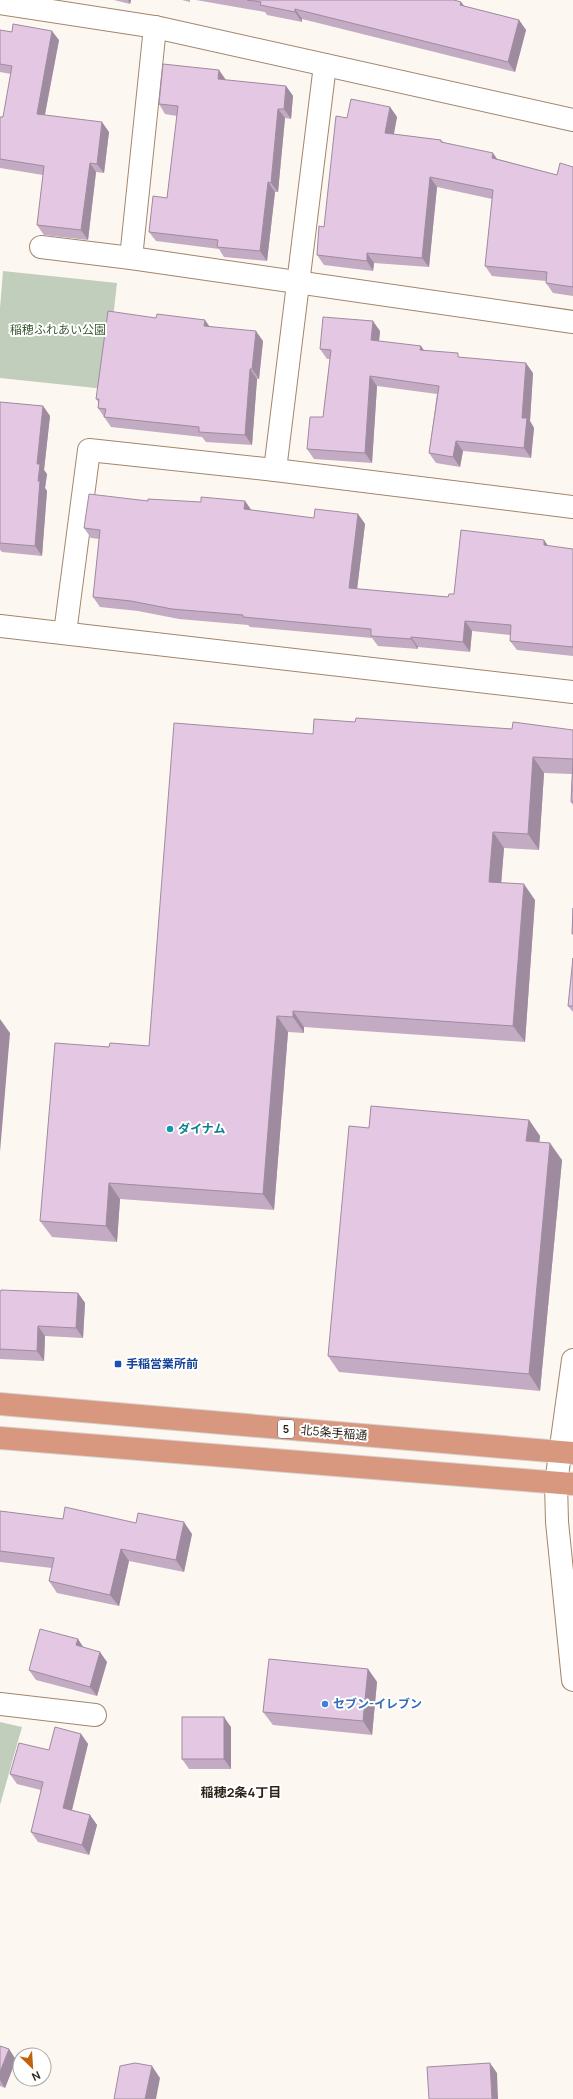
<svg xmlns="http://www.w3.org/2000/svg" width="573" height="2099" viewBox="0 0 573 2099" font-family="Manrope,'Noto Sans JP',sans-serif">
	<style>
		.green { fill: #c1cebc }
		.lines { fill: none; stroke-linecap: round; stroke-linejoin: round }
		.minor-casing { stroke: #a1866c; stroke-width: 24 }
		.trunk-casing { stroke: #d5d3d1; stroke-width: 24 }
		.minor { stroke: #fff; stroke-width: 22 }
		.trunk { stroke: #d8977f; stroke-width: 22 }
		.wall { fill: #c3abc3 }
		.shaded-wall { fill: #9f8b9f }
		.building { fill: #e3c7e3; stroke: #9f8b9f }
		.culture-dot { fill: #0f9aa8; stroke: #fff; stroke-width: 1.5 }
		.transit-dot { fill: #1a4fb4; stroke: #fff; stroke-width: 1.5 }
		.shop-dot { fill: #3f7fe0; stroke: #fff; stroke-width: 1.5 }
		.labels { text-anchor: middle; stroke-width: 4; stroke-linejoin: round; paint-order: stroke }
		.shield { fill: #fff; stroke: #6d655e; stroke-width: 1 }
		.shield-label { font-size: 11px; font-weight: bold; fill: #2e2319 }
		.park-label { font-size: 12px; fill: #3d5b32; stroke: #fff }
		.culture-label { font-size: 12px; font-weight: bold; fill: #0d838f; stroke: #fff; text-anchor: start }
		.transit-label { font-size: 12px; font-weight: bold; fill: #164399; stroke: #fff; text-anchor: start }
		.street-label { font-size: 12px; fill: #2e2319; stroke: #fff }
		.shop-label { font-size: 12px; font-weight: bold; fill: #366cbe; stroke: #fff; text-anchor: start }
		.neighbourhood-label { font-size: 13px; font-weight: bold; fill: #2e2319; stroke: #fff }
	</style>
	<rect width="100%" height="100%" fill="#fdf7f1"/>
	<g class="green">
		<polygon points="3,271 117,283 105,389 0,378 0,308"/>
		<polygon points="0,1722 22,1727 0,1805"/>
	</g>
	<g class="lines">
		<defs>
			<g id="minor">
				<polyline points="0,3 155,27 573,120"/>
				<polyline points="41,247 131,258 573,322"/>
				<polyline points="131,258 155,27"/>
				<polyline points="275,470 325,65"/>
				<polyline points="0,626 573,692"/>
				<polyline points="65,633 89,450 275,470 573,507"/>
				<polyline points="573,1360 556,1483 557,1522 573,1680"/>
				<polyline points="0,1704 95,1715"/>
			</g>
			<g id="trunk">
				<polyline points="0,1404 573,1453"/>
				<polyline points="0,1438 573,1484"/>
			</g>
		</defs>
		<use href="#minor" class="minor-casing"/>
		<use href="#trunk" class="trunk-casing"/>
		<use href="#minor" class="minor"/>
		<use href="#trunk" class="trunk"/>
	</g>
	<g class="wall">
		<polygon points="114,0 131,0 130,4"/>
		<polygon points="182,0 190,0 190,2"/>
		<polygon points="196,0 454,0 461,2 464,6 519,20 526,30 515,72 302,19 302,22 267,15 265,12"/>
		<polygon points="0,30 59,40 45,115 109,132 104,173 96,172 88,240 44,235 37,225 43,175 0,168 0,117 3,117 11,74 0,72"/>
		<polygon points="225,80 286,86 293,96 291,119 285,118 278,192 275,192 267,261 224,257 219,249 156,241 149,232 167,198 177,116 165,114 159,104"/>
		<polygon points="390,107 397,117 394,134 441,140 443,142 498,159 557,175 573,167 573,296 553,293 546,283 546,281 492,276 485,266 492,199 437,187 429,267 374,263 373,271 324,265 317,255 324,227 347,118"/>
		<polygon points="209,326 263,341 259,379 257,379 252,445 206,442 202,437 111,427 98,408 99,403 96,399"/>
		<polygon points="380,331 379,341 533,373 530,421 534,428 531,458 463,451 460,467 436,463 429,453 437,394 377,386 372,463 314,459 307,449 323,417 330,359 327,359 320,349"/>
		<polygon points="0,402 43,406 50,416 44,470 47,474 45,488 47,491 42,556 2,552 0,550"/>
		<polygon points="148,501 201,502 245,501 251,510 314,518 358,514 365,524 357,589 448,597 454,594 544,540 548,546 573,549 573,656 517,650 510,641 510,635 472,631 470,652 418,647 418,649 378,646 372,638 250,627 248,625 179,619 138,611 100,607 93,597 99,539 91,538 84,528"/>
		<polygon points="355,722 512,729 573,730 573,805 571,802 572,774 544,773 539,850 504,848 501,883 535,900 525,1042 304,1027 304,1033 288,1032 274,1210 120,1199 117,1242 52,1237 40,1221 109,1047 149,1046 313,734"/>
		<polygon points="573,958 573,1012 568,1006"/>
		<polygon points="529,1120 540,1136 539,1142 562,1160 540,1391 339,1372 328,1356 369,1128"/>
		<polygon points="0,1292 78,1293 85,1303 83,1338 45,1336 44,1361 0,1359"/>
		<polygon points="0,1511 63,1519 136,1523 192,1534 184,1572 129,1561 119,1606 57,1593 49,1581 52,1568 0,1562"/>
		<polygon points="78,1639 84,1648 107,1662 97,1696 36,1680 29,1670"/>
		<polygon points="368,1669 377,1682 372,1735 273,1725 263,1712"/>
		<polygon points="231,1727 231,1769 189,1769 182,1759"/>
		<polygon points="81,1734 88,1744 72,1810 90,1815 97,1825 89,1855 38,1842 31,1832 41,1790 17,1784 10,1774 49,1750"/>
		<polygon points="0,2046 9,2049 16,2060 5,2088 0,2086"/>
	</g>
	<g class="shaded-wall">
		<polygon points="128,0 131,0 130,4"/>
		<polygon points="461,2 468,11 460,5"/>
		<polygon points="295,9 302,19 302,22 295,12"/>
		<polygon points="519,20 526,30 515,72 508,62"/>
		<polygon points="52,31 59,40 43,124 37,114"/>
		<polygon points="219,70 226,80 218,79"/>
		<polygon points="286,86 293,96 291,119 284,109"/>
		<polygon points="390,107 397,117 392,143 385,133"/>
		<polygon points="278,109 285,118 278,192 271,183"/>
		<polygon points="102,122 109,132 104,173 97,164"/>
		<polygon points="493,153 500,163 492,158"/>
		<polygon points="90,163 96,172 88,240 81,230"/>
		<polygon points="430,177 437,187 429,267 422,258"/>
		<polygon points="268,182 275,192 267,261 260,251"/>
		<polygon points="367,253 374,263 373,271 367,261"/>
		<polygon points="205,320 212,330 204,326"/>
		<polygon points="373,321 380,331 378,350 371,340"/>
		<polygon points="256,331 263,341 259,379 252,369"/>
		<polygon points="421,346 428,356 420,350"/>
		<polygon points="526,363 533,373 530,421 534,428 531,458 524,448 522,418"/>
		<polygon points="250,369 257,379 252,445 245,435"/>
		<polygon points="370,376 377,386 372,463 365,453"/>
		<polygon points="43,406 50,416 44,470 47,474 45,488 47,491 42,556 35,546 38,481 37,464"/>
		<polygon points="456,441 463,451 460,467 453,457"/>
		<polygon points="245,501 252,511 244,509"/>
		<polygon points="358,514 365,524 356,598 349,588"/>
		<polygon points="544,540 551,550 544,545"/>
		<polygon points="465,621 472,631 470,652 463,642"/>
		<polygon points="411,637 418,647 418,649 411,639"/>
		<polygon points="533,757 544,773 539,850 528,834"/>
		<polygon points="493,832 504,848 500,898 489,882"/>
		<polygon points="524,884 535,900 525,1042 513,1026"/>
		<polygon points="293,1011 304,1027 304,1033 293,1017"/>
		<polygon points="277,1016 288,1032 274,1210 263,1194"/>
		<polygon points="0,1019 10,1033 0,1152"/>
		<polygon points="529,1120 540,1136 538,1158 526,1141"/>
		<polygon points="550,1143 562,1160 540,1391 529,1374"/>
		<polygon points="109,1183 120,1199 117,1242 106,1226"/>
		<polygon points="78,1293 85,1303 83,1338 76,1328"/>
		<polygon points="38,1326 45,1336 44,1361 37,1351"/>
		<polygon points="184,1522 192,1534 184,1572 176,1560"/>
		<polygon points="121,1549 129,1561 119,1606 110,1595"/>
		<polygon points="78,1639 84,1649 76,1645"/>
		<polygon points="100,1652 107,1662 97,1696 90,1687"/>
		<polygon points="368,1669 377,1682 372,1735 363,1721"/>
		<polygon points="224,1717 231,1727 231,1769 224,1759"/>
		<polygon points="81,1734 88,1744 70,1818 63,1808"/>
		<polygon points="90,1815 97,1825 89,1855 82,1845"/>
		<polygon points="9,2049 16,2060 5,2088 0,2080 0,2072"/>
		<polygon points="490,2063 497,2073 498,2099 492,2099"/>
		<polygon points="152,2066 160,2078 156,2099 145,2099"/>
	</g>
	<g class="building">
		<polygon points="247,0 454,0 461,2 460,5 519,20 508,62 295,9 295,12 260,5 261,2"/>
		<polygon points="13,24 52,31 37,114 102,122 97,164 90,163 81,230 37,225 44,166 0,159 0,117 3,117 12,66 0,64 0,30 12,32"/>
		<polygon points="163,64 219,70 218,79 286,86 284,109 278,109 271,183 268,182 260,251 217,247 218,240 149,232 153,196 167,198 178,106 159,104"/>
		<polygon points="351,99 390,107 385,133 441,140 441,142 493,153 492,158 557,175 560,163 573,167 573,287 546,283 547,272 485,266 493,190 430,177 422,258 367,253 367,261 317,255 319,226 324,227 336,116 347,118"/>
		<polygon points="108,311 156,318 157,314 205,320 204,326 256,331 252,369 250,369 245,435 199,432 199,427 104,417 106,409 98,408 99,399 96,399"/>
		<polygon points="323,317 373,321 371,340 421,346 420,350 458,353 458,357 526,363 522,418 527,418 524,448 456,441 453,457 429,453 439,386 370,376 365,453 307,449 310,417 323,417 331,350 320,349"/>
		<polygon points="0,402 43,406 37,464 40,464 38,481 40,481 35,546 0,543"/>
		<polygon points="89,494 148,501 148,499 201,502 201,497 245,501 244,509 314,518 315,509 358,514 349,588 448,597 449,594 454,594 461,530 544,540 544,545 573,549 573,647 510,641 511,625 465,621 463,642 411,637 411,639 371,636 371,629 243,617 243,615 172,609 131,601 93,597 100,530 84,528"/>
		<polygon points="356,718 512,729 513,722 573,730 573,802 571,802 573,759 533,757 528,834 493,832 489,882 524,884 513,1026 293,1011 293,1017 277,1016 263,1194 109,1183 106,1226 40,1221 55,1043 109,1047 110,1043 149,1046 174,723 313,734 314,719 355,722"/>
		<polygon points="573,908 573,934 572,934"/>
		<polygon points="573,958 573,1006 568,1006"/>
		<polygon points="371,1106 529,1120 526,1141 550,1143 529,1374 328,1356 349,1126 369,1128"/>
		<polygon points="1,1290 78,1293 76,1328 38,1326 37,1351 0,1349 0,1292"/>
		<polygon points="65,1507 136,1523 138,1513 184,1522 176,1560 121,1549 110,1595 49,1581 54,1558 0,1551 0,1511 63,1519"/>
		<polygon points="40,1629 78,1639 76,1645 100,1652 90,1687 29,1670"/>
		<polygon points="269,1659 368,1669 363,1721 263,1712"/>
		<rect x="182" y="1717" width="42" height="42"/>
		<polygon points="55,1727 81,1734 63,1808 90,1815 82,1845 31,1832 43,1782 10,1774 19,1743 49,1750"/>
		<polygon points="0,2046 9,2049 0,2072"/>
		<polygon points="135,2063 152,2066 145,2099 114,2099 120,2066"/>
		<polygon points="490,2063 492,2099 429,2099 427,2067"/>
	</g>
	<circle class="culture-dot" cx="170" cy="1129" r="4"/>
	<rect class="transit-dot" x="114" y="1360" width="8" height="8" rx="2"/>
	<circle class="shop-dot" cx="325" cy="1704" r="4"/>
	<g class="labels">
		<rect class="shield" x="278" y="1420" width="16" height="18" rx="3"/>
		<g class="shield-label">
			<text x="286" y="1433">5</text>
		</g>
		<g class="park-label">
			<text x="58" y="334">稲穂ふれあい公園</text>
		</g>
		<g class="culture-label">
			<text x="178" y="1133">ダイナム</text>
		</g>
		<g class="transit-label">
			<text x="126" y="1368">手稲営業所前</text>
		</g>
		<g class="street-label">
			<text transform="translate(334 1433) rotate(5)" y="4">北5条手稲通</text>
		</g>
		<g class="shop-label">
			<text x="333" y="1708">セブン-イレブン</text>
		</g>
		<g class="neighbourhood-label">
			<text x="241" y="1797">稲穂2条4丁目</text>
		</g>
	</g>
	<g transform="translate(32 2067) rotate(155)"><circle r="19" fill="#ffffff" stroke="#aba7a3"/>
	<path d="M0-3L7 15L0 10L-7 15Z" fill="#bf640c"/>
	<text y="-6" font-size="11" font-weight="bold" text-anchor="middle" fill="#2e2319">N</text>
	</g>
</svg>
